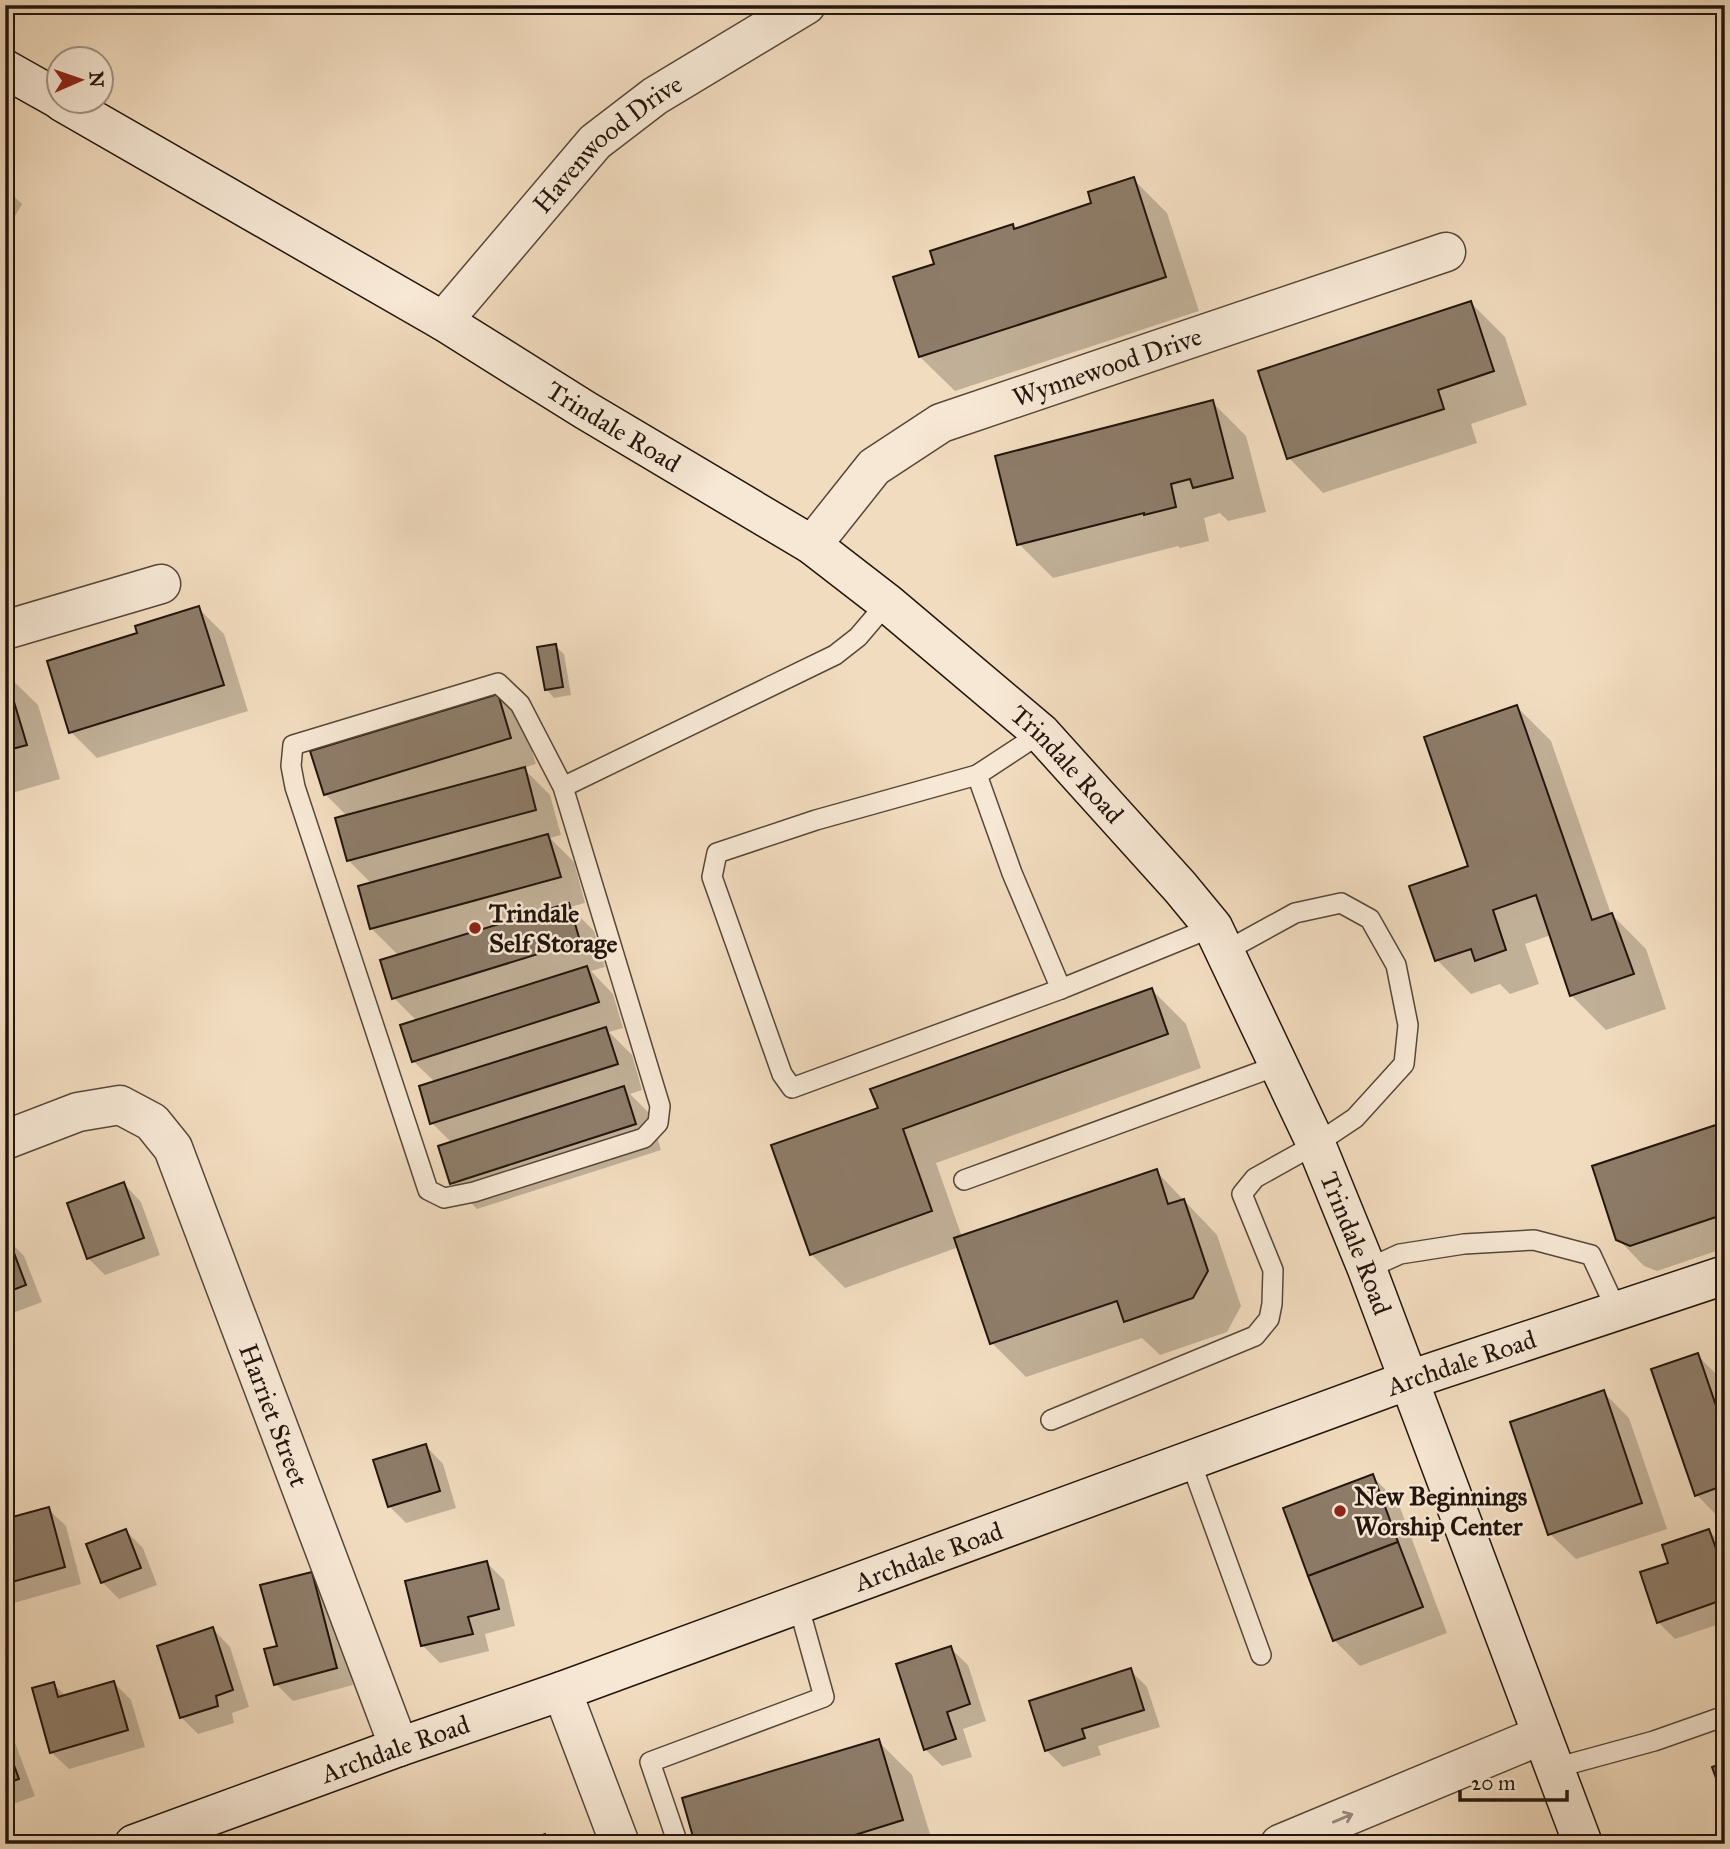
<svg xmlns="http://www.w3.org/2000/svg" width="1730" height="1849" viewBox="0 0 1730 1849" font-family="'IM FELL Great Primer',serif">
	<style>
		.shadow { fill: #0003 }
		.building { fill: #8e7c69; stroke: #22150c; stroke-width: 2 }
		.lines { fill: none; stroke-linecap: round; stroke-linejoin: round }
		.lane-casing { stroke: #564739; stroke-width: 22 }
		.street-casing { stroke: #564739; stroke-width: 41 }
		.secondary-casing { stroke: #22150c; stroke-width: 41 }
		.lane { stroke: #f7e8d5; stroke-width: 19 }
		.street { stroke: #f7e8d5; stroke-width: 38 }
		.secondary { stroke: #f7e8d5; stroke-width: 38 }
		.oneway { stroke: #97897b }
		.poi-dot { fill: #8f2418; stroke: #f7e8d5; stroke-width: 2.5 }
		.labels { text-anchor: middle; stroke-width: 5; stroke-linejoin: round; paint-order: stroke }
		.street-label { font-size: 26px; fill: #22150c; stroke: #f7e8d5 }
		.poi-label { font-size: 26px; font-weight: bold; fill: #22150c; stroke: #f7e8d5; text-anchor: start }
	</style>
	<rect width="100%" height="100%" fill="#f2dcbf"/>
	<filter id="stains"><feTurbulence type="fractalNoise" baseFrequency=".00286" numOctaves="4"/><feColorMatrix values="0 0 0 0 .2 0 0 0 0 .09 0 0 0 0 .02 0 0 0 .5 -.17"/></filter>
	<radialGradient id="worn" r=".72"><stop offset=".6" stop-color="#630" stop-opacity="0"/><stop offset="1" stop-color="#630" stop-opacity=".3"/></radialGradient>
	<g class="shadow">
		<polygon points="1133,179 1167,213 1199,311 955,391 920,357 936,265 1012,226 1016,230 1094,205"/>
		<polygon points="5,188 22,204 5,233"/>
		<polygon points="1471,303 1505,337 1527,405 1471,424 1477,443 1323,493 1289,458"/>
		<polygon points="1212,402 1246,436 1266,512 1228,521 1220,513 1204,518 1209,541 1180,548 1178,546 1053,578 1019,544"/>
		<polygon points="198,608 224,634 248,711 97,758 71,732 49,662 139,634"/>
		<polygon points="555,646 564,654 571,695 554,698 546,689"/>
		<polygon points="5,673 38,705 60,779 5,795"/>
		<polygon points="497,696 523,722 536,764 523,768 550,795 561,835 550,838 574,862 585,903 570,907 594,931 605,967 591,971 613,994 623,1028 609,1032 632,1055 642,1090 630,1094 650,1114 661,1150 477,1209 451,1183 452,1143 432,1123 436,1083 413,1061 418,1022 394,998 399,956 371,928 372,884 348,860 347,816 325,794"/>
		<polygon points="1517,707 1551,741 1611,914 1646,949 1666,1009 1606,1030 1572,996 1551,935 1525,944 1539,984 1510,994 1500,984 1471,994 1437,960 1471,867"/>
		<polygon points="1152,990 1186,1024 1201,1068 936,1163 962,1237 1156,1171 1217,1235 1241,1306 1227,1332 1160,1355 1142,1338 1026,1377 992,1343 959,1247 845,1288 811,1254 880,1109"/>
		<polygon points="5,1052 10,1063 5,1064"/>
		<polygon points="1725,1124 1725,1248 1657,1271 1644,1266 1618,1239"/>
		<polygon points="124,1184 141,1202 160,1255 105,1275 88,1258"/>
		<polygon points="5,1239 7,1239 24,1256 42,1302 5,1316"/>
		<polygon points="1697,1355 1723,1381 1725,1386 1725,1520 1722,1521 1697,1495"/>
		<polygon points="1603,1392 1629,1418 1667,1529 1576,1559 1550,1534"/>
		<polygon points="426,1446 443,1464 456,1508 406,1523 389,1506"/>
		<polygon points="1372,1476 1398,1502 1447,1633 1360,1666 1334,1640"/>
		<polygon points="48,1509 66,1526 81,1584 10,1604 5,1599 5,1520"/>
		<polygon points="126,1531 143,1548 157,1585 119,1599 102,1582"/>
		<polygon points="1709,1531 1725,1547 1725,1622 1675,1639 1658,1622 1670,1564"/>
		<polygon points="487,1563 504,1580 515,1626 485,1634 489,1651 440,1663 422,1645"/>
		<polygon points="311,1574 328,1591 353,1685 293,1701 276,1684 279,1648"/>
		<polygon points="213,1629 230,1647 249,1707 232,1713 234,1723 198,1734 181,1717"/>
		<polygon points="950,1648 968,1665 986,1721 963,1729 972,1757 942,1766 925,1749"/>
		<polygon points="1130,1670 1147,1687 1160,1727 1098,1746 1101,1755 1063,1767 1046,1750"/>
		<polygon points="114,1683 131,1700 145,1747 69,1769 51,1752 53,1684 66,1696"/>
		<polygon points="5,1716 35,1796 5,1807"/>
		<polygon points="878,1741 912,1775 933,1844 697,1844"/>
	</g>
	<g class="building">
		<polygon points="1134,177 1166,277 919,357 893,277 934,264 930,251 1013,224 1014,229 1091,203 1088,192"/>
		<polygon points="1471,301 1494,371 1438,390 1444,409 1287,459 1258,371"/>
		<polygon points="1213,400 1233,478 1193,488 1190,479 1171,484 1176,507 1144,515 1144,513 1017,545 995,456"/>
		<polygon points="199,606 224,685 69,733 47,661 137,633 135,626"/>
		<polygon points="556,644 563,687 545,690 537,647"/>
		<polygon points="5,672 27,745 5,751"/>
		<polygon points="498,694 511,738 324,795 310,751"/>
		<polygon points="1517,705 1592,920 1612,913 1634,974 1570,996 1536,895 1493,910 1506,950 1475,961 1471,949 1435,961 1409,886 1468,866 1424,737"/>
		<polygon points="525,767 536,810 347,861 335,818"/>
		<polygon points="548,834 561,877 370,929 358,886"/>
		<polygon points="569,903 580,941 392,999 380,960"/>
		<polygon points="587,966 599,1002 412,1062 400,1025"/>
		<polygon points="1152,988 1168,1034 903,1129 932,1211 810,1255 771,1145 878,1108 870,1089"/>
		<polygon points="606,1027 618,1064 430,1124 419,1086"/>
		<polygon points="624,1086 636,1124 450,1184 438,1146"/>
		<polygon points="1725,1122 1725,1214 1630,1246 1616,1240 1592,1166"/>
		<polygon points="1157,1169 1168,1204 1184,1199 1208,1271 1193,1298 1124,1322 1117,1301 990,1344 954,1238"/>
		<polygon points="124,1182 144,1238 87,1259 67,1203"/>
		<polygon points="8,1237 26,1285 5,1293 5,1238"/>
		<polygon points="1698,1353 1725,1432 1725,1485 1695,1496 1651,1369"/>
		<polygon points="1604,1390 1642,1503 1548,1535 1510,1422"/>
		<polygon points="426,1444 440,1491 388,1507 373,1460"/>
		<polygon points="1373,1474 1398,1542 1308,1576 1283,1508"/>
		<polygon points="49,1507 65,1567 5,1584 5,1519"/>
		<polygon points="126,1529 141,1568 101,1583 86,1544"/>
		<polygon points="1709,1529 1725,1574 1725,1599 1657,1623 1640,1572 1668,1563 1662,1545"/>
		<polygon points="1398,1542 1423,1607 1333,1641 1308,1576"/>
		<polygon points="487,1561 499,1609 468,1617 473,1634 421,1646 405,1581"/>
		<polygon points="312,1572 337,1668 274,1685 264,1649 277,1646 260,1585"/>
		<polygon points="213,1627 233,1690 216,1696 218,1706 180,1718 157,1646"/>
		<polygon points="951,1646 970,1704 947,1712 956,1739 924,1750 896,1664"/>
		<polygon points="1131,1668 1144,1710 1082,1729 1085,1738 1045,1751 1029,1701"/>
		<polygon points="114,1681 128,1730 50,1753 32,1688 54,1682 58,1697"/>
		<polygon points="879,1739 903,1820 826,1844 695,1844 682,1798"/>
		<polygon points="5,1741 19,1779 5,1784"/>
		<polygon points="1725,1762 1725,1803 1712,1767"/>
		<polygon points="545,1834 548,1844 518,1844"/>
	</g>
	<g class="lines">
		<defs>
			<g id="lane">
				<polyline points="1041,733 977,775 1012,873 1061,989 1213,927"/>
				<polyline points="977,775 816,820 717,853 712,877 782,1074 792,1088 1061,989"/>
				<polyline points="563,787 660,1106 658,1123 644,1138 474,1192 444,1198 428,1190 295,787 291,766 293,745 498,683 520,704 563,787 835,655 858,637 887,603"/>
				<polyline points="964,1180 1279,1065"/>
				<polyline points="1367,1269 1400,1254 1464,1244 1534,1240 1591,1255 1617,1311"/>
				<polyline points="1051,1420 1255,1336 1269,1319 1272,1304 1273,1270 1242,1194 1255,1178 1316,1144 1355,1118 1404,1064 1408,1025 1396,965 1370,919 1341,903 1295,913 1224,952"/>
				<polyline points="1190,1460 1261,1655"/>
				<polyline points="1555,1768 1654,1741 1725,1716"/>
				<polyline points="678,1844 650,1762 824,1697 798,1604"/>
			</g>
			<g id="street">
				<path id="s1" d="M 443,321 L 595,142 L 655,96 L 806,5"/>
				<path id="s2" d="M 812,545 L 874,467 L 941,423 L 1446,252"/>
				<polyline points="5,630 161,584"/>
				<path id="s3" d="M 5,1140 L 78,1112 L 120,1105 L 152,1122 L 173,1148 L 399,1747"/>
				<polyline points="562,1691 620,1844"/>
				<polyline points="1280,1844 1542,1735"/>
			</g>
			<g id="secondary">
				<polyline points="5,69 60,100"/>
				<path id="s4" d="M 62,102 L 443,321 L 585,410 L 812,545 L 887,603 L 1041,733 L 1180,887 L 1213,927 L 1316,1144 L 1367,1269 L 1583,1844"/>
				<path id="s5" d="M 134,1844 L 399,1747 L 562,1691 L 1409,1380 L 1725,1275"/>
			</g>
		</defs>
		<use href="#lane" class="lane-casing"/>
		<use href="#street" class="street-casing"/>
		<use href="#secondary" class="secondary-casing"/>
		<use href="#lane" class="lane"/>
		<use href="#street" class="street"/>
		<use href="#secondary" class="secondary"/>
	</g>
	<defs><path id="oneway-shaft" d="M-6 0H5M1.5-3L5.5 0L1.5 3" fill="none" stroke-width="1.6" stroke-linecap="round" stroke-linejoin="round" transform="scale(1.75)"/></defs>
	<use class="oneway" href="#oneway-shaft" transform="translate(1343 1818) rotate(-23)"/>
	<g class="poi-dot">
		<circle cx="475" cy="928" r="7"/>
		<circle cx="1340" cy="1511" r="7"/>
	</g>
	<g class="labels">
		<g class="street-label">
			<text dy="9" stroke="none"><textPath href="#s1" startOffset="243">Havenwood Drive</textPath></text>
			<text dy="9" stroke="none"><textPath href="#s2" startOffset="355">Wynnewood Drive</textPath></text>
			<text dy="9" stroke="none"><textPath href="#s4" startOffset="640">Trindale Road</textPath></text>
			<text dy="9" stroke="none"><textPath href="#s4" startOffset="1208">Trindale Road</textPath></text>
			<text dy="9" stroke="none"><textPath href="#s4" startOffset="1774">Trindale Road</textPath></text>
			<text dy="9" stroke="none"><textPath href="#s5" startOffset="1412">Archdale Road</textPath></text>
			<text dy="9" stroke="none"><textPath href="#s3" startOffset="476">Harriet Street</textPath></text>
			<text dy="9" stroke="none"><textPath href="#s5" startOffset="845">Archdale Road</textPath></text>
			<text dy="9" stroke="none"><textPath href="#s5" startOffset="278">Archdale Road</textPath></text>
		</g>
		<g class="poi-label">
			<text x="489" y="922">Trindale<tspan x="489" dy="30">Self Storage</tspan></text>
			<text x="1354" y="1505">New Beginnings<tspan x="1354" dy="30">Worship Center</tspan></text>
		</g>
	</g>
	<rect width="1730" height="1849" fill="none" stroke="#f2dcbf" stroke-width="28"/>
	<rect x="7" y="7" width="1716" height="1835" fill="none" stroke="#22150c" stroke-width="3.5"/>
	<rect x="14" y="14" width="1702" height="1821" fill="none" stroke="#22150c" stroke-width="2"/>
	<g transform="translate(80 80) rotate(88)"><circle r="33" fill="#f7e8d5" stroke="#a29485" stroke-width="2"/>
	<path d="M0-5L12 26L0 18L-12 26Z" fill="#8f2418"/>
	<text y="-10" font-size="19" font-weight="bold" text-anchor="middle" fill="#22150c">N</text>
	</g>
	<path d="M1460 1790v10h107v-10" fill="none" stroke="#22150c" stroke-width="3.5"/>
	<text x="1471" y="1790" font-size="21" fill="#22150c" stroke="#f7e8d5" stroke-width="5" paint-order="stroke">20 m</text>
	<rect width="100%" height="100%" filter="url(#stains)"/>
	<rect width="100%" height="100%" fill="url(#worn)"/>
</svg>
